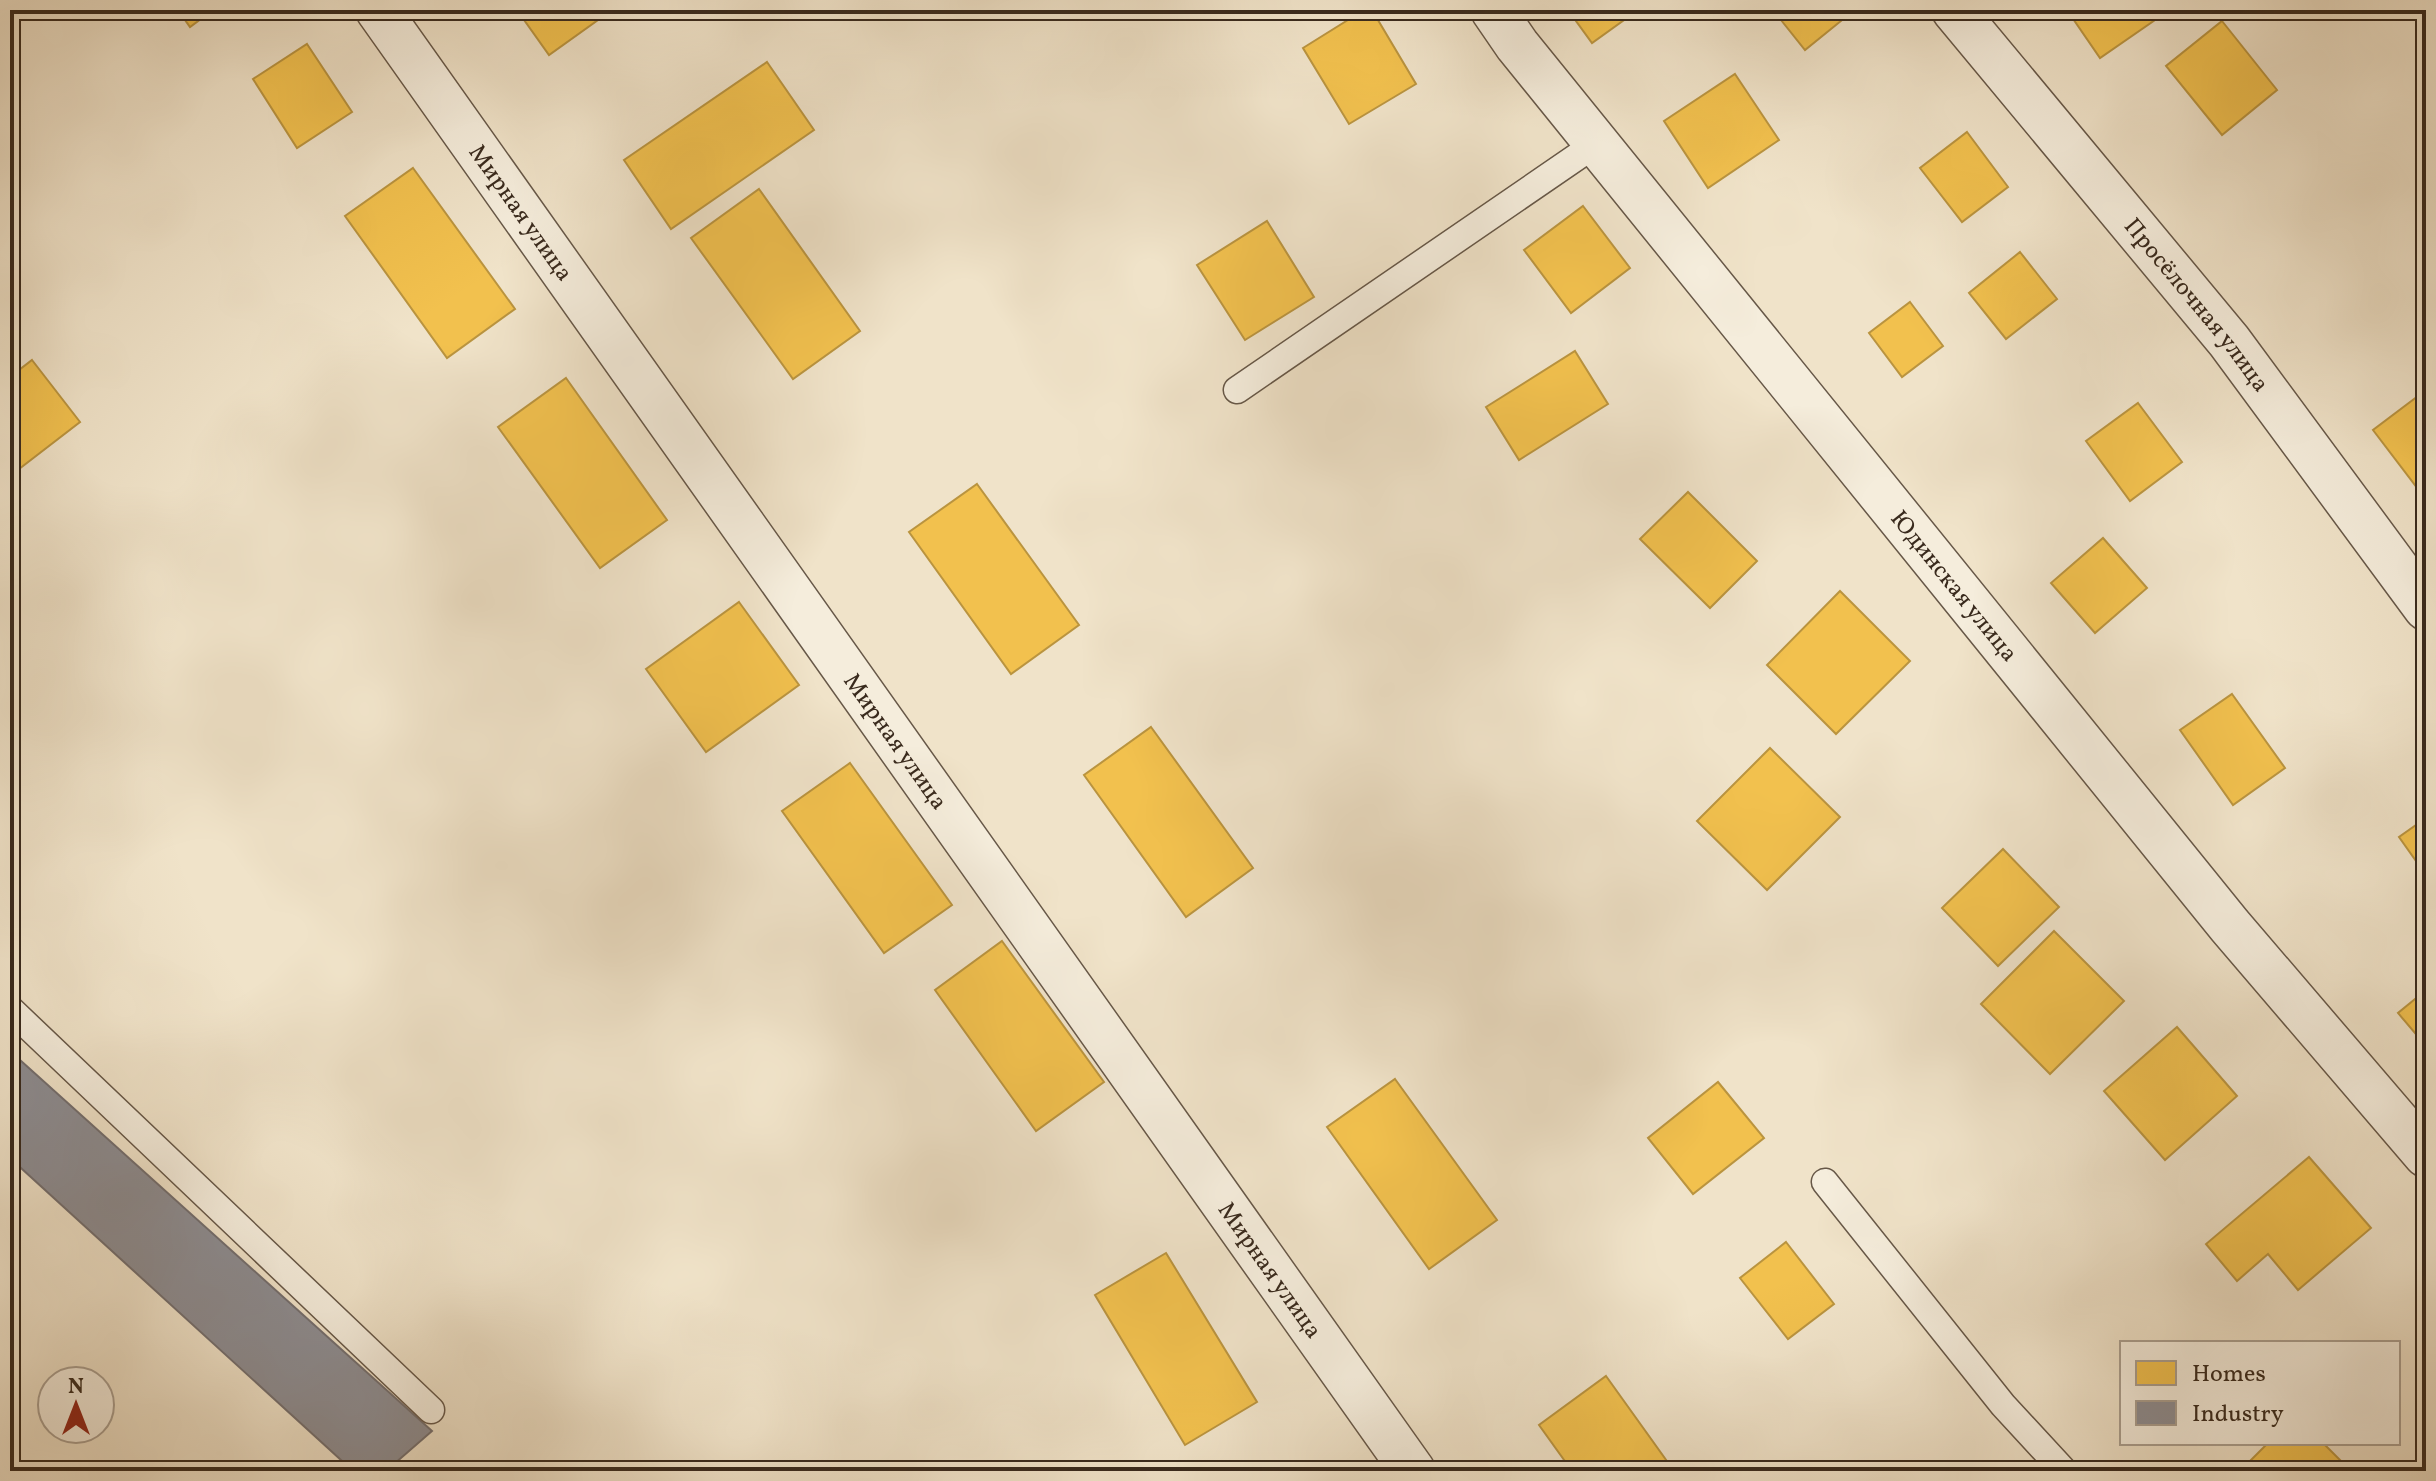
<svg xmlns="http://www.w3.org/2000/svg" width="2436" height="1481" viewBox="0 0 2436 1481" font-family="Vollkorn,serif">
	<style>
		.homes { fill: #f2c14e; stroke: #ba943f; stroke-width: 2 }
		.industry { fill: #8d8d92; stroke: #746f6f; stroke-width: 2 }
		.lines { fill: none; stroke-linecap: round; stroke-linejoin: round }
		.service-casing { stroke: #675848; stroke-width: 29 }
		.minor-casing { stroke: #675848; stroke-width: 47 }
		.service { stroke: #f5eddc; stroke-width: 26 }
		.minor { stroke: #f5eddc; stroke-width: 44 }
		.labels { text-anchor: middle; stroke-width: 8; stroke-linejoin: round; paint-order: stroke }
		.street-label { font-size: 24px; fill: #392a1d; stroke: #f5eddc }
	</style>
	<rect width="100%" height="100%" fill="#f0e3c9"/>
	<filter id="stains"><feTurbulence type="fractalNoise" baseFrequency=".0025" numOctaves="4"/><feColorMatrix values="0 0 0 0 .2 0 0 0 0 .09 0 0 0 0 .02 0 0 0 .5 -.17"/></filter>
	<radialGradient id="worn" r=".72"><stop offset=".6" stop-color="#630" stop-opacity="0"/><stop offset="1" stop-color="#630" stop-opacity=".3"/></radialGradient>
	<g class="homes">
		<polygon points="178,10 213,10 190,27"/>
		<polygon points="517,10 612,10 549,55"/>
		<polygon points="1364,10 1372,10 1416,84 1349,124 1303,48"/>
		<polygon points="1568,10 1638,10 1592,43"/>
		<polygon points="1773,10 1850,10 1852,12 1805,50"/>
		<polygon points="2067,10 2148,10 2155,20 2100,58"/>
		<polygon points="2222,21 2277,90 2222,135 2166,66"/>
		<polygon points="307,44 352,112 297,148 253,79"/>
		<polygon points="767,62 814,130 671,229 624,160"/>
		<polygon points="1735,74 1779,140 1708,188 1664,121"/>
		<polygon points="1967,132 2008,187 1962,222 1920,168"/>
		<polygon points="413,168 515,309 447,358 345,216"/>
		<polygon points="759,189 860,331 793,379 691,238"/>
		<polygon points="1583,206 1630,268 1571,313 1524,250"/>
		<polygon points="1267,221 1314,297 1245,340 1197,265"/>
		<polygon points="2020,252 2057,299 2006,339 1969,293"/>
		<polygon points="1910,302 1943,346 1902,377 1869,333"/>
		<polygon points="1575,351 1608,404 1519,460 1486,407"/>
		<polygon points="32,360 80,422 10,476 10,377"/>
		<polygon points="566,378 667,520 600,568 498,427"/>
		<polygon points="2426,390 2426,483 2418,489 2373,430"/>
		<polygon points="2138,403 2182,462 2130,501 2086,441"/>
		<polygon points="977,484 1079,625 1011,674 909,532"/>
		<polygon points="1688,492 1757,561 1710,608 1640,539"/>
		<polygon points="2103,538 2147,588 2095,633 2051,583"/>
		<polygon points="1840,591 1910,661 1836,734 1767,665"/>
		<polygon points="739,602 799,685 706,752 646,669"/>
		<polygon points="2232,694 2285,768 2233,805 2180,730"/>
		<polygon points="1151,727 1253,868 1186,917 1084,775"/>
		<polygon points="1770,748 1840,817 1767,890 1697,821"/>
		<polygon points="850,763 952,905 884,953 782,811"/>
		<polygon points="2426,818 2426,875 2399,837"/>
		<polygon points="2003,849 2059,907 1998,966 1942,908"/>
		<polygon points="2054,931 2124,1001 2050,1074 1981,1004"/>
		<polygon points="1002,941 1104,1082 1036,1131 935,990"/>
		<polygon points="2426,990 2426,1046 2398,1013"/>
		<polygon points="2177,1027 2237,1096 2165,1160 2104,1091"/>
		<polygon points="1395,1079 1497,1220 1429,1269 1327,1127"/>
		<polygon points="1718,1082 1764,1138 1693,1194 1648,1138"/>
		<polygon points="2309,1157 2371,1228 2298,1290 2268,1254 2237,1281 2206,1244"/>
		<polygon points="1786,1242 1834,1304 1788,1339 1740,1278"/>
		<polygon points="1166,1253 1257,1402 1185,1445 1095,1295"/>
		<polygon points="1606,1376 1674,1471 1572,1471 1539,1425"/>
		<polygon points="2268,1443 2323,1443 2351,1471 2240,1471"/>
	</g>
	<polygon class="industry" points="10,1051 432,1431 386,1471 353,1471 10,1158"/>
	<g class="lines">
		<defs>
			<g id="service">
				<polyline points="1237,390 1597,143"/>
				<polyline points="10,1009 431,1410"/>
				<polyline points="1825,1182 2003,1405 2064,1471"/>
			</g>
			<g id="minor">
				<path id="s1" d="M 378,10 L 1413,1471"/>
				<path id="s2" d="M 1493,10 L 1517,45 L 2230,926 L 2426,1155"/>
				<path id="s3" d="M 1954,10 L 2229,341 L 2426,608"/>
			</g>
		</defs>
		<use href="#service" class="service-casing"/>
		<use href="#minor" class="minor-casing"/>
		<use href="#service" class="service"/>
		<use href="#minor" class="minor"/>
	</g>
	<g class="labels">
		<g class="street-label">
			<text dy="8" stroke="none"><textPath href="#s1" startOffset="248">Мирная улица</textPath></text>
			<text dy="8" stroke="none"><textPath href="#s3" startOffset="382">Просёлочная улица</textPath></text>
			<text dy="8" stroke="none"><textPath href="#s2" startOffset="738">Юдинская улица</textPath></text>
			<text dy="8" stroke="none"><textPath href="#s1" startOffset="896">Мирная улица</textPath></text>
			<text dy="8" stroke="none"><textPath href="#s1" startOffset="1544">Мирная улица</textPath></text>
		</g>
	</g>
	<rect width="2436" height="1481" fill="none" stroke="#f0e3c9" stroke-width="40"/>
	<rect x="12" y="12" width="2412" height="1457" fill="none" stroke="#392a1d" stroke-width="4"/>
	<rect x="20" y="20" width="2396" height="1441" fill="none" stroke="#392a1d" stroke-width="2"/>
	<rect x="2120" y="1341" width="280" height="104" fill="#f5eddc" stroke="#aa9f90" stroke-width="2"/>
	<rect x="2136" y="1361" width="40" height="24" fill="#f2c14e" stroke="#aa9f90" stroke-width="2"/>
	<text x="2192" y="1381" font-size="24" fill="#392a1d">Homes</text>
	<rect x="2136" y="1401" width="40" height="24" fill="#8d8d92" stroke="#aa9f90" stroke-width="2"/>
	<text x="2192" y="1421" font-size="24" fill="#392a1d">Industry</text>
	<g transform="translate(76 1405)"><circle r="38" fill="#f5eddc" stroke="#aa9f90" stroke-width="2"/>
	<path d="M0-6L14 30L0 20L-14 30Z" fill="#8f2418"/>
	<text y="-12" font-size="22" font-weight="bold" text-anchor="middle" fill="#392a1d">N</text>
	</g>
	<rect width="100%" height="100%" filter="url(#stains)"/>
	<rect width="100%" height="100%" fill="url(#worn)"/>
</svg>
